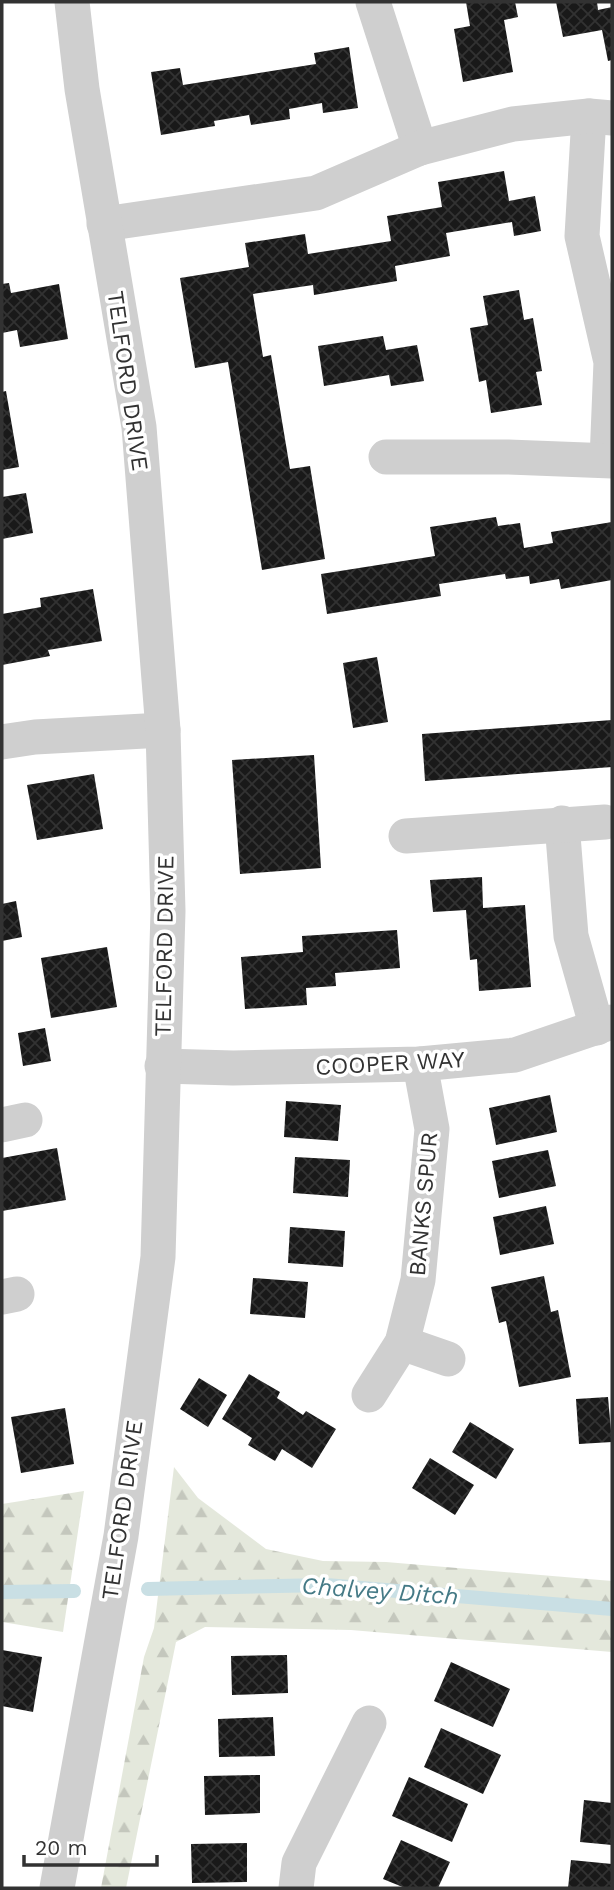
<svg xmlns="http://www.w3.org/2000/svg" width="614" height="1890" viewBox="0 0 614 1890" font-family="'Work Sans',sans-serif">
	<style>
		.forest { fill: url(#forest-firs) }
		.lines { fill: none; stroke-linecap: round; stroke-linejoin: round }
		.stream { stroke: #c9dfe4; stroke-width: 14 }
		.building { fill: url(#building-cross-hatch) }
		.street { stroke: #cfcfcf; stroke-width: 35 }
		.labels { text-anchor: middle; stroke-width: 7; stroke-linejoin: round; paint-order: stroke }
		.street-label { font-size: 23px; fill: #323232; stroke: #fff }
		.water-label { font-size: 24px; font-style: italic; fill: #457a86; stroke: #fff }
	</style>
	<defs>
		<pattern id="forest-firs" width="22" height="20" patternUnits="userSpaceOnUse" patternTransform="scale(1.75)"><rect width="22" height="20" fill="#e4e8dc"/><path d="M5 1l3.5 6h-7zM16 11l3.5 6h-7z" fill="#c4c7bd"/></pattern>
		<pattern id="building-cross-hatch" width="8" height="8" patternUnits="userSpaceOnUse" patternTransform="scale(1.75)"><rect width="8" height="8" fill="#191919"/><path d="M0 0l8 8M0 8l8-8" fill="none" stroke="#323232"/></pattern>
	</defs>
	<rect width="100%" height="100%" fill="#fff"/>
	<g class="forest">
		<polygon points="174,1467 198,1498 266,1549 323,1561 386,1562 612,1581 612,1652 351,1630 205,1627 176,1642 126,1888 101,1888 144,1657 154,1628"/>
		<polygon points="84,1491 63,1632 2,1622 2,1504"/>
	</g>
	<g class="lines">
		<g class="stream">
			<polyline points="148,1589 326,1585 612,1609"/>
			<polyline points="2,1592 74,1591"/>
		</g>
	</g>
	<g class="building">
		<polygon points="466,2 515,2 518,17 504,20 513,72 463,82 454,29 470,26"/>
		<polygon points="556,2 597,2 598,10 612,7 612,60 608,61 602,30 563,37"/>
		<polygon points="349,47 358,108 323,113 322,103 289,109 290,119 251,125 249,115 214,121 215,126 161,135 151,72 180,68 183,85 316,64 314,53"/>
		<polygon points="504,171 509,201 535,196 541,231 514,236 512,222 446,233 450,256 395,266 397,281 314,295 313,285 253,294 263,357 271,355 290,469 310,466 325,559 262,570 228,362 195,368 180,278 249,267 245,243 305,234 308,254 391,241 387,216 442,207 438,182"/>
		<polygon points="9,283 11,293 59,284 68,339 20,347 17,330 2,333 2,284"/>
		<polygon points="519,290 524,320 533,318 542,371 536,372 542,405 491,413 486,380 479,382 470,328 488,325 483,296"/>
		<polygon points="383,336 386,350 417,345 424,381 391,386 389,375 324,386 318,346"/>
		<polygon points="6,391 19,467 2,470 2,392"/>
		<polygon points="26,493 33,533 2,539 2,497"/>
		<polygon points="496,517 498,526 520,523 524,548 553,543 551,532 612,522 612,580 561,589 559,579 530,584 529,576 506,579 505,574 439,584 441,596 327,614 321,574 435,556 430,527"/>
		<polygon points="93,589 102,641 48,650 50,656 2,665 2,614 41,607 40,598"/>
		<polygon points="377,657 388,722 353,728 343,663"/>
		<polygon points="612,720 612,767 425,781 422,734"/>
		<polygon points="314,755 321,868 240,874 232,760"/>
		<polygon points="94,774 103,829 37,840 27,785"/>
		<polygon points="482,877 483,908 525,905 531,987 479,991 477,959 470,960 466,910 433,912 430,880"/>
		<polygon points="16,901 22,937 2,941 2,904"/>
		<polygon points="397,930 400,968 335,973 336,986 306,988 307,1005 245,1009 241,957 303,952 302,936"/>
		<polygon points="107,947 117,1007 51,1018 41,958"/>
		<polygon points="45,1028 51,1061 23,1066 18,1033"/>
		<polygon points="550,1095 557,1132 496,1145 489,1108"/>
		<polygon points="286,1101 341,1105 338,1141 284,1137"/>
		<polygon points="57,1148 66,1200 2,1211 2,1158"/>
		<polygon points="548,1150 556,1186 499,1198 492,1161"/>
		<polygon points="295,1157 350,1160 348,1197 293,1193"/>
		<polygon points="546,1206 554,1244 500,1255 493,1217"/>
		<polygon points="290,1227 345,1231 343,1267 288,1263"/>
		<polygon points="544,1276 551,1312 558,1310 571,1377 519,1387 506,1321 499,1323 491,1287"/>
		<polygon points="253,1278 308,1282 305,1318 250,1314"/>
		<polygon points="249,1374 280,1392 277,1398 303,1415 306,1411 336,1429 312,1468 282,1449 275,1461 248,1445 252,1438 222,1419"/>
		<polygon points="199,1378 227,1395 208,1427 180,1409"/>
		<polygon points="608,1397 612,1442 579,1444 576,1399"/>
		<polygon points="65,1408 74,1464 21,1473 11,1417"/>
		<polygon points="470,1422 514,1449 496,1479 452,1452"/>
		<polygon points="430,1458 474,1485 455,1515 412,1488"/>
		<polygon points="2,1650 42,1657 33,1712 2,1706"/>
		<polygon points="287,1655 288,1693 232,1695 231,1656"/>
		<polygon points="451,1662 510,1689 493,1727 434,1701"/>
		<polygon points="273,1717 275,1756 219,1757 218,1719"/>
		<polygon points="441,1728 501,1755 483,1794 424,1767"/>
		<polygon points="260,1775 260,1813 205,1815 204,1776"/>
		<polygon points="409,1777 468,1804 452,1842 392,1816"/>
		<polygon points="584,1800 612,1803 612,1845 580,1842"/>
		<polygon points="401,1840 450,1862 438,1888 405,1888 383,1879"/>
		<polygon points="247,1843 247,1882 192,1883 191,1844"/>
		<polygon points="571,1860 612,1864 612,1888 568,1888"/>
	</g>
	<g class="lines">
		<g class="street">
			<polyline points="373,2 420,148"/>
			<polyline points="589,116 582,236 611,362 607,460"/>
			<polyline points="104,224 316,193 420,148 513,124 589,116 612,118"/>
			<polyline points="386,457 508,457 612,461"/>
			<polyline points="2,742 35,737 163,730"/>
			<polyline points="562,823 571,936 597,1028"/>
			<polyline points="406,836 605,822"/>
			<polyline points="162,1066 233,1068 420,1064 515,1055 612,1022"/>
			<polyline points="2,1125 25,1120"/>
			<polyline points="2,1297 17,1294"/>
			<polyline points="402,1343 448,1359"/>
			<polyline points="369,1395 402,1343 418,1280 432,1129 420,1064"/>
			<polyline points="57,1888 121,1536 158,1257 168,911 163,730 139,427 82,89 72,2"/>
			<polyline points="296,1888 299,1863 369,1723"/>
		</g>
	</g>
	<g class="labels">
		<g class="street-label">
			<text transform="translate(128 381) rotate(82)" y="8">TELFORD DRIVE</text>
			<text transform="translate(164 946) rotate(-89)" y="8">TELFORD DRIVE</text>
			<text transform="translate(390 1063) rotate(-3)" y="8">COOPER WAY</text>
			<text transform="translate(423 1204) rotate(-85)" y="8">BANKS SPUR</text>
			<text transform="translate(122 1510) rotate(-82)" y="8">TELFORD DRIVE</text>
		</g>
		<g class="water-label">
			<text transform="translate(380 1591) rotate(4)" y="8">Chalvey Ditch</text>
		</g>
	</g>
	<rect width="614" height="1890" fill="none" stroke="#323232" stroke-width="7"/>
	<path d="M24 1855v10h133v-10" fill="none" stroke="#323232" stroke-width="3.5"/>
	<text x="35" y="1855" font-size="21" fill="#323232" stroke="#ffffff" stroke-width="5" paint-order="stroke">20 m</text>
</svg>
